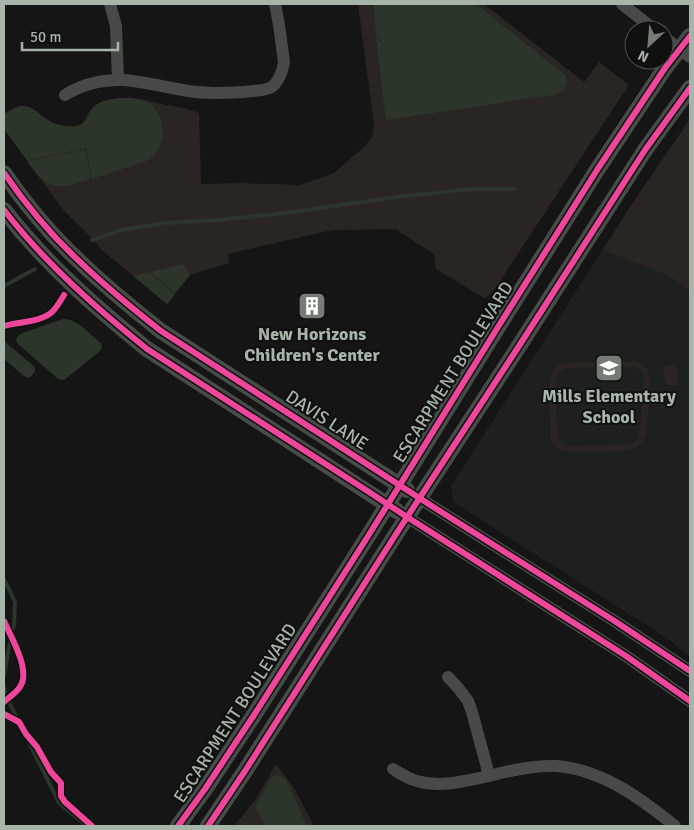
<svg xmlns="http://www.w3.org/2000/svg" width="694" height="830" viewBox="0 0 694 830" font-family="Signika,sans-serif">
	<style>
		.built { fill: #1e201f }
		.green { fill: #2a2522; fill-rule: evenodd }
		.water { fill: #2b3529 }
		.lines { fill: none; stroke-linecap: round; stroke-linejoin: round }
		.stream { stroke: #2b3529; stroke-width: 4 }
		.minor { stroke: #474a47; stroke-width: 12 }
		.major { stroke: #484c49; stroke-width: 16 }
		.cycleway-casing { stroke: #0f100f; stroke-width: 9 }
		.cycleway { stroke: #ed469a; stroke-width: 6 }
		.labels { text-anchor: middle; stroke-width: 4; stroke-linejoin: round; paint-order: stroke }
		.poi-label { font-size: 18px; font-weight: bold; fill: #a7b4a8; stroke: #0f100f }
		.street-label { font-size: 18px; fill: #a7b4a8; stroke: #0f100f }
	</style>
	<rect width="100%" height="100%" fill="#141514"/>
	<polygon class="built" points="690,119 690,656 665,637 453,502 451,486 628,210"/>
	<g class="green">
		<path d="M 358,4 L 484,4 L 584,82 L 599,62 L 629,85 L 492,293 L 484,298 L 436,269 L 434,254 L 395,229 L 332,230 L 228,254 L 229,263 L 190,275 L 167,304 L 103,251 L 86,232 L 64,211 L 4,129 L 4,114 C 9,112 15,107 21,106 C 34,105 40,117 51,122 C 57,125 64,126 70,126 C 89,127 83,115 94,106 C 113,92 141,100 162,104 C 175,106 187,108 199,113 L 201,184 L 241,183 L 300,185 L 334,173 L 364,147 L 372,137 L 374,124 Z"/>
		<polygon points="690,119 690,290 669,276 603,250 628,210"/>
		<path d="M 570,362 L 635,362 C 640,363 645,365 647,370 C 653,381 647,419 646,433 C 643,442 639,448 629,450 C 617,451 567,454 560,449 C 555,447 552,442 551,437 C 550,426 548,380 553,371 C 557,365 563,364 570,362 ZM 635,367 L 640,369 L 644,375 L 640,430 C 639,438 636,443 628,445 L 569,446 C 565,444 562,443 560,439 C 556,432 554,383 557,375 C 560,370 565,369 571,368 Z"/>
		<path d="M 673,364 C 679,373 679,374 677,385 L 668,385 C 662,377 662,376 665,366 Z"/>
		<polygon points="276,764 294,788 314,826 234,826 256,799"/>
	</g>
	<g class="water">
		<path d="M 374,4 L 476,4 L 565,75 C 570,87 563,92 553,95 L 386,120 L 376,38 L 410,65 L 376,37 Z"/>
		<path d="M 132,98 C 137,99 142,99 147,102 C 162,110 167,133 159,148 C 157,153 153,156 149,160 L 92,179 L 86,148 L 27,160 L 4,129 L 4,114 C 9,112 15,107 21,106 C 33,105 39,115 48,120 C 55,125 69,128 78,126 C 87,124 87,115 92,109 C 101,98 120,98 132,98 Z"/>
		<path d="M 85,149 L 91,179 C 57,189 49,193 27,161 Z"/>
		<polygon points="183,264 190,275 175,293 150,272"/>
		<polygon points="148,272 175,294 167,304 133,276"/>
		<path d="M 63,319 C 76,318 91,335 101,343 L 102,348 L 99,352 L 64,380 L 58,379 L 18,344 L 16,340 L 18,336 L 20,334 Z"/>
		<polygon points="4,341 35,367 35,372 29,378 25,377 4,359"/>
		<polygon points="277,775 285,779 290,788 307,826 265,826 257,810 256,805 272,777"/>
	</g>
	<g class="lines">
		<g class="stream">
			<polyline points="92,240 121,230 165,223 220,220 293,212 397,197 472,189 514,189"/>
			<polyline points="4,286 35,269"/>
			<polyline points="4,579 15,602 14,625 11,637 4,675"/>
			<polyline points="4,686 6,696 59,803 87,826"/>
		</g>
		<g class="minor">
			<polyline points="110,4 116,26 118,80"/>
			<polyline points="622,4 655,30"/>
			<polyline points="664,37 690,57"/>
			<path d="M 65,95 C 81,85 100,80 119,80 C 140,80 162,87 183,90 C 203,94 223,93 243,92 C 252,91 262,91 270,88 C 278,84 283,70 284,62 L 279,25 L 275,4"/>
			<polyline points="419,498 613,620 690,671"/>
			<polyline points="407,517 626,656 690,701"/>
			<polyline points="448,677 459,689 468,701 472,712 489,775"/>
			<path d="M 393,769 C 401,774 408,779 417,781 C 441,788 465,781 489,776 C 511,770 534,765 557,766 C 603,770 640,798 675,826"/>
		</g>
		<g class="major">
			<path d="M 4,173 C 24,202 52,236 79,261 C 105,286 133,309 161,331 L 407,490"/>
			<path d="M 4,210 C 45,263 95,307 147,349 L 397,511"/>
			<polyline points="178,826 205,789 254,715 370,533 498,327 597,170 665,68 690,36"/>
			<polyline points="208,826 245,771 398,531 519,346 645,150 690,88"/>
		</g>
		<defs>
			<g id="cycleway">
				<path d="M 4,173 C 24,202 52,236 79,261 C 105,286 133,309 161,331 L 438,510 L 613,620 L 690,671"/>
				<path d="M 4,210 C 45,263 95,307 147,349 L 369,492 L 407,517 L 626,656 L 690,701"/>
				<path d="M 4,326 C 17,322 43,322 53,311 C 57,307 61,300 64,295"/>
				<path d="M 4,621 C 11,637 30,669 21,685 C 18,692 9,697 4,702"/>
				<polyline points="4,714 19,722 26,734 37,747 51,772 61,783 61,796 65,802 92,826"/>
				<polyline points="178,826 205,789 254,715 370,533 498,327 597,170 665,68 690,36"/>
				<polyline points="208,826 245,771 398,531 519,346 645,150 690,88"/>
			</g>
		</defs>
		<use href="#cycleway" class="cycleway-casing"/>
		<use href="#cycleway" class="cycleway"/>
	</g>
	<defs>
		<symbol id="building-square" viewBox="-11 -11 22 22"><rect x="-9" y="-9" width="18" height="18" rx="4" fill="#747c74" stroke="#0f100f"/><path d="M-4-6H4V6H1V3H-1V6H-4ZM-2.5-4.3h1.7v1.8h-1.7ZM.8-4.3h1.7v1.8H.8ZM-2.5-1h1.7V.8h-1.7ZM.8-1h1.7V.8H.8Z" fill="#fff"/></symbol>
		<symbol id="school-square" viewBox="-11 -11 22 22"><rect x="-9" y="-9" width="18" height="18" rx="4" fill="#747c74" stroke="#0f100f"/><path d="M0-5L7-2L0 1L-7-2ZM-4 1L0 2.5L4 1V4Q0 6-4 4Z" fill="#fff"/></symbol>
	</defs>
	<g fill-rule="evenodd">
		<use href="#building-square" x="296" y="290" width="32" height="32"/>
		<use href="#school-square" x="593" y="352" width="32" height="32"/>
	</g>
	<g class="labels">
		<g class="poi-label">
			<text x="312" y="340">New Horizons<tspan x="312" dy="21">Children's Center</tspan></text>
			<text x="609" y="402">Mills Elementary<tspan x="609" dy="21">School</tspan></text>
		</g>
		<g class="street-label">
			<text transform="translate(453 372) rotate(-58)" y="6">ESCARPMENT BOULEVARD</text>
			<text transform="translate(327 420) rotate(33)" y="6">DAVIS LANE</text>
			<text transform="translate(235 713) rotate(-57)" y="6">ESCARPMENT BOULEVARD</text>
		</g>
	</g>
	<rect width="694" height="830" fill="none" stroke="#a7b4a8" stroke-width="10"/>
	<g transform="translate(649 45) rotate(206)"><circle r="24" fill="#0f100f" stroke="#4c524c"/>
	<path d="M0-4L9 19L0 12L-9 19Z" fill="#747c74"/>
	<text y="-8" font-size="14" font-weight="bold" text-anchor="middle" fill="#a7b4a8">N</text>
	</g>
	<path d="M22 42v8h96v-8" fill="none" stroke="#a7b4a8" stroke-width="2.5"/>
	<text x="30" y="42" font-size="15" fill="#a7b4a8" stroke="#0f100f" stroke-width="4" paint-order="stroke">50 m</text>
</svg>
